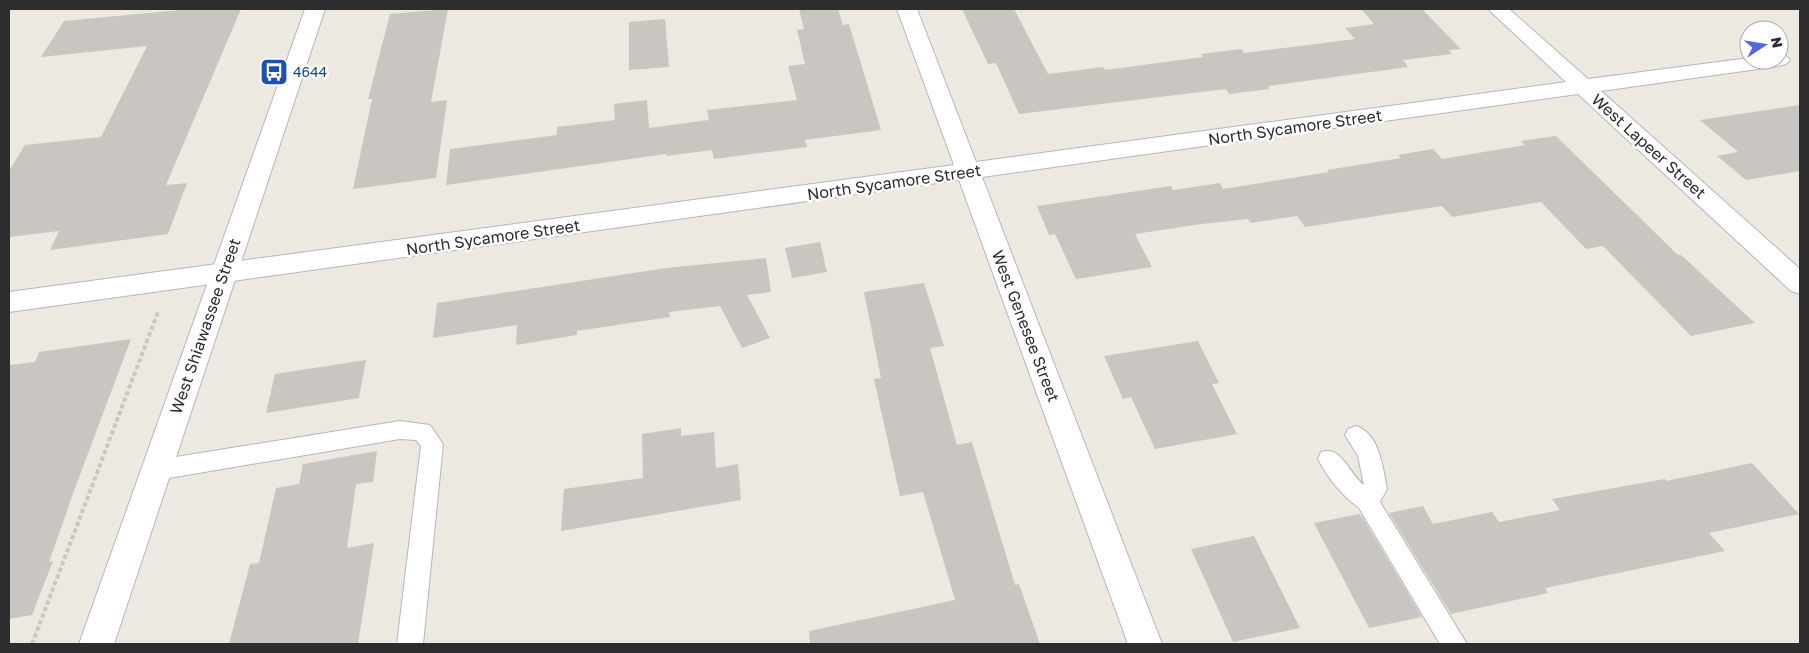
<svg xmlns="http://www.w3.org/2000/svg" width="1809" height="653" viewBox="0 0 1809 653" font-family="'Golos Text',sans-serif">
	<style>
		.building { fill: #c9c5c0 }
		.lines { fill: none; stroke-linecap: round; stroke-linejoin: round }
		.service-casing { stroke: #b4b6bf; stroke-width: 2 }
		.minor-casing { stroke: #b4b6bf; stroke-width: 2 }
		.tertiary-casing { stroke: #b4b6bf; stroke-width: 2 }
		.path { stroke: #c8c8c8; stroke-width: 4; stroke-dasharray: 4.5 2.5; stroke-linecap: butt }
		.service { fill: #fff; fill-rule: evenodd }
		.minor { fill: #fff; fill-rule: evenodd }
		.tertiary { fill: #fff; fill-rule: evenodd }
		.labels { text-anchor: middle; stroke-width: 5; stroke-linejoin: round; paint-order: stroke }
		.far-transit-label { font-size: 14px; fill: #164399; stroke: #fff; text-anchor: start }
		.street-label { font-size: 16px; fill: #2d2d2d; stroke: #fff }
	</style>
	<rect width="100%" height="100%" fill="#ede9e1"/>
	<g class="building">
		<polygon points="191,9 241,9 166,185 187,183 168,234 50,250 59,231 9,237 9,171 25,145 101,137 147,46 41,57 64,21"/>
		<polygon points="448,9 431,102 447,100 436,178 353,189 372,99 368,99 390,14"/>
		<polygon points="799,9 838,9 843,25 849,24 881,130 805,140 807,147 714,159 712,150 666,156 666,154 446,185 450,149 557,135 557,127 615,120 614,104 647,100 649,128 709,120 707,110 797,100 788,66 805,64 797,30 804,29"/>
		<polygon points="962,9 1014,9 1048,74 1103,67 1105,70 1203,57 1201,54 1241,49 1244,53 1355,39 1345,28 1374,24 1361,9 1422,9 1461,49 1449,50 1452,54 1403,60 1408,67 1268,86 1270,89 1229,94 1226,89 1019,114 996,63 988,64"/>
		<polygon points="665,19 669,67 629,70 629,22"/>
		<polygon points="1800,105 1800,171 1746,180 1717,156 1738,152 1700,120"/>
		<polygon points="1556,136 1678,255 1681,255 1755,323 1691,336 1603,246 1586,249 1541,202 1452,217 1442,206 1305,227 1297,216 1251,223 1248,219 1202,224 1135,234 1152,267 1076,279 1055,234 1049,235 1037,206 1171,186 1173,190 1220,183 1223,189 1329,172 1327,170 1401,158 1398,155 1433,149 1442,159 1525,145 1521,141"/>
		<polygon points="820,242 827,272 792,278 785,248"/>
		<polygon points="766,258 771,292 747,295 770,338 742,348 720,306 669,312 670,317 577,331 577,335 516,345 517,325 433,338 437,303 666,268"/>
		<polygon points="924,283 944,346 930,348 957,445 972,442 1015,585 1019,584 1040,644 810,644 809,631 955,600 923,492 900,496 874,379 881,378 864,292"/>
		<polygon points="131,339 75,488 49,562 53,561 32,615 9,619 9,365 35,362 39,352"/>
		<polygon points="1198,341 1219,383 1212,384 1237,434 1155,449 1131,397 1123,399 1104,356"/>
		<polygon points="366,360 359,398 266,413 275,374"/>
		<polygon points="681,428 681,436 714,432 716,468 738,464 741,500 561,531 564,489 643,478 642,434"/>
		<polygon points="377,451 373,482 356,484 347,548 374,543 358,644 229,644 250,564 259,563 276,488 299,484 303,464"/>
		<polygon points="1752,463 1799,514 1709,533 1725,551 1545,588 1548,593 1451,614 1389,513 1423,506 1433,524 1492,512 1499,522 1560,510 1552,499 1665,479 1666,481"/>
		<polygon points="1359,514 1363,518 1422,617 1369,628 1314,523"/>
		<polygon points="1254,536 1300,628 1233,642 1191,549"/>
	</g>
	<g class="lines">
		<defs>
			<g id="service">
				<polygon points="400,421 430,425 443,444 423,644 397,644 421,446 416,440 400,439 157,480 149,477 146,470 149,463 157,460"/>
				<path d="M 1356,426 C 1380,434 1383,468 1387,489 L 1380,502 L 1467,644 L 1440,644 L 1359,508 C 1342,495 1328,479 1318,459 L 1321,452 C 1342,445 1349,474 1364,485 L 1358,456 L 1345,435 L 1348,429 Z"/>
			</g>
			<polygon id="minor" points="897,9 917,9 976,162 1566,82 1488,9 1509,9 1588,79 1749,58 1749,60 1779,60 1779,54 1786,56 1790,60 1786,64 1779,66 1601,91 1800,269 1800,294 1791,291 1578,94 982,177 1162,644 1128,644 959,180 9,312 9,292 954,165"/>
			<polygon id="tertiary" points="305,9 325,9 114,644 79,644"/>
		</defs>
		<use href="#service" class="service-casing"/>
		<use href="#minor" class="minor-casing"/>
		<use href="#tertiary" class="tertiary-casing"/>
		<polyline class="path" points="32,644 158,312"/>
		<use href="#service" class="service"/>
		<use href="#minor" class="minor"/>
		<use href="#tertiary" class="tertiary"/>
	</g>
	<defs>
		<symbol id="bus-square" viewBox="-11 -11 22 22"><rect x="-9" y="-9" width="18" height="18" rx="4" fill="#1a4fb4" stroke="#fff"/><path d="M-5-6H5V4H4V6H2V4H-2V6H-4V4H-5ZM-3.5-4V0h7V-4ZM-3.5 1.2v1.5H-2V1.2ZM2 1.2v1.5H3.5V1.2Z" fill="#fff"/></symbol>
	</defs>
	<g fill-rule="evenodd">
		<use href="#bus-square" x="258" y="56" width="32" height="32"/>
	</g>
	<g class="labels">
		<g class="far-transit-label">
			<text x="293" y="77">4644</text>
		</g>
		<g class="street-label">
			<text transform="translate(1295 127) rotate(-8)" y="6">North Sycamore Street</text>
			<text transform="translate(1649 146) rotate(42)" y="6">West Lapeer Street</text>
			<text transform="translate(894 182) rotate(-8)" y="6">North Sycamore Street</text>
			<text transform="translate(493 237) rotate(-8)" y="6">North Sycamore Street</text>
			<text transform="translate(205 326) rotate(-71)" y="6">West Shiawassee Street</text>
			<text transform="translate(1026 326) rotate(69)" y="6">West Genesee Street</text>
		</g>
	</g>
	<rect width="1809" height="653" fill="none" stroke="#2d2d2d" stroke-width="20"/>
	<g transform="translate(1764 45) rotate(78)"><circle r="24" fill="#ffffff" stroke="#ababab"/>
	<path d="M0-4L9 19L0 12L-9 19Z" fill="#5563e6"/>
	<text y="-8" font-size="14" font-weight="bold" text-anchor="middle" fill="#2d2d2d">N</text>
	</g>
</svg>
